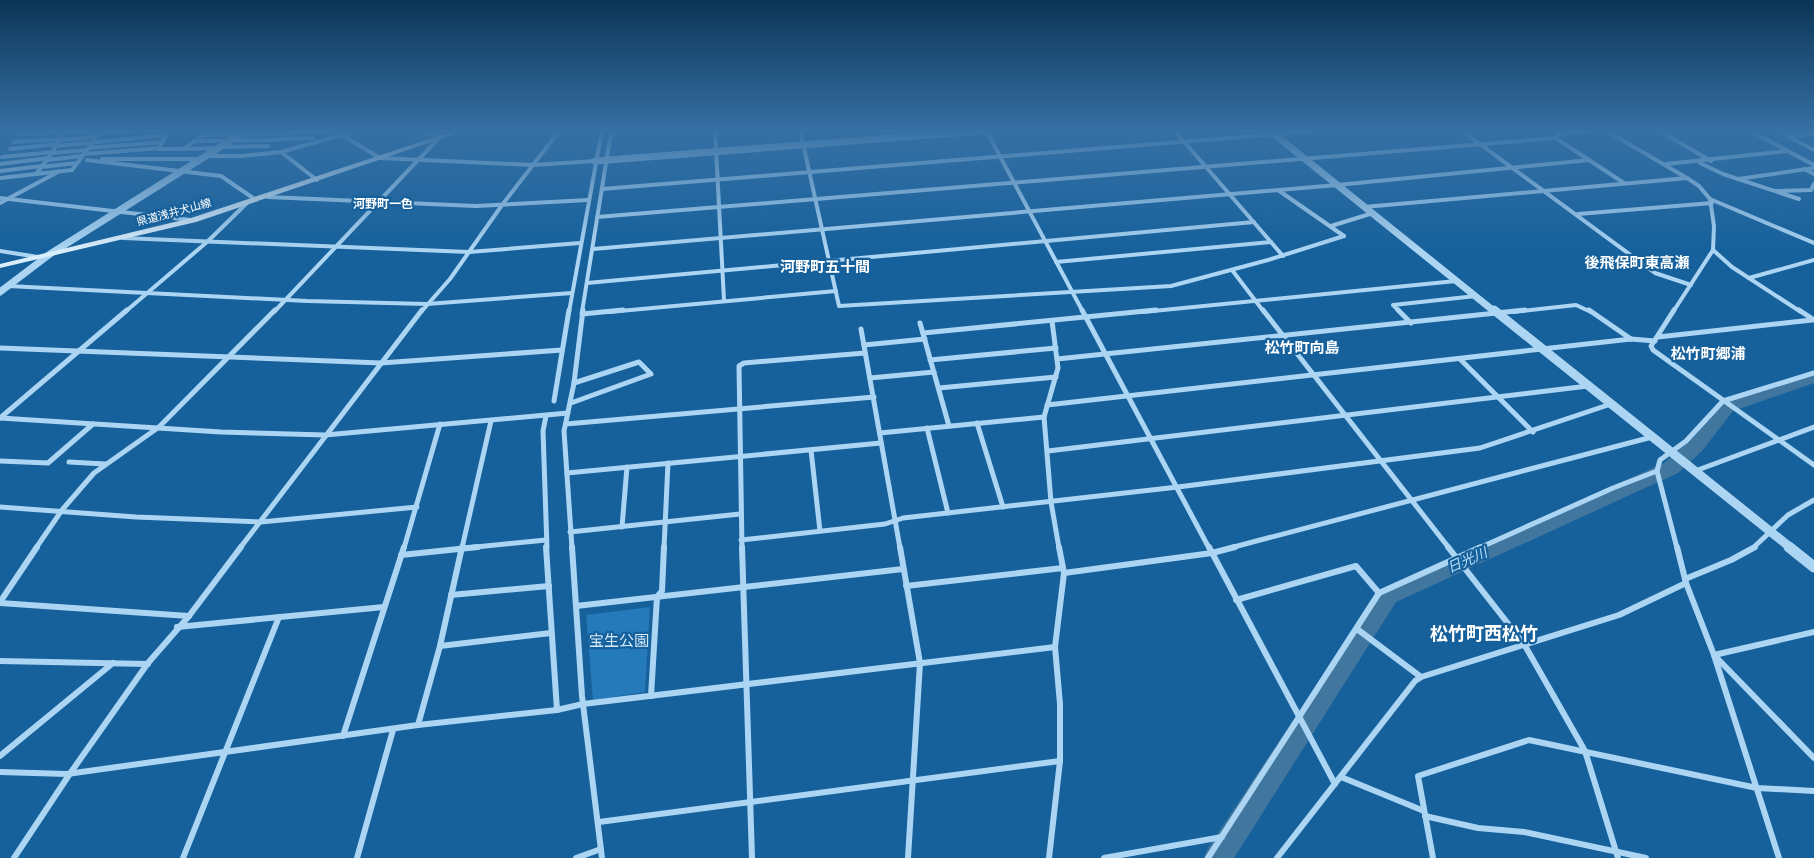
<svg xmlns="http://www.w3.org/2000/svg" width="1814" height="858" viewBox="0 0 1814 858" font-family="'Fira Sans Condensed','Noto Sans JP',sans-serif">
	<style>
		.green { fill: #257ab9 }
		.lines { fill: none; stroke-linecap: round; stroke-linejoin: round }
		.river { fill: #41769f; fill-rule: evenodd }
		.minor-far2 { stroke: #acd5f3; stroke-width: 4 }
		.minor-far1 { stroke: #acd5f3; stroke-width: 5 }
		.minor { stroke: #acd5f3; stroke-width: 6 }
		.tertiary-far2 { stroke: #acd5f3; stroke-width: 7 }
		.tertiary-far1 { stroke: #acd5f3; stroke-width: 9 }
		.tertiary { stroke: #acd5f3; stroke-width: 11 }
		.secondary { fill: #dbeefc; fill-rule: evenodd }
		.labels { text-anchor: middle; stroke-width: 4.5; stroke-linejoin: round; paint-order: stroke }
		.far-street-label { font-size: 11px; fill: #fff; stroke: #16619c }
		.far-quarter-label { font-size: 12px; font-weight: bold; fill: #fff; stroke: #16619c }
		.water-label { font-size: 14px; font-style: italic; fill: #b9def9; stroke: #16619c }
		.quarter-label { font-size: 15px; font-weight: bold; fill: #fff; stroke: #16619c }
		.near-park-label { font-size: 15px; fill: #d4ebfd; stroke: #16619c }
		.near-quarter-label { font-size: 18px; font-weight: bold; fill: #fff; stroke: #16619c }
	</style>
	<rect width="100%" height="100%" fill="#16619c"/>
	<polygon class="green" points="650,607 645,692 593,700 586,615"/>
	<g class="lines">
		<polygon class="river" points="1814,372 1814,383 1733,411 1702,451 1678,473 1396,602 1234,858 1204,858 1208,848 1380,590 1664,463 1688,441 1721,403"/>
		<g class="minor-far2">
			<polyline points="168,130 159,149 183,149 211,130"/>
			<polyline points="609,130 627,130"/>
			<polyline points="715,130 724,300"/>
			<polyline points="800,130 839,306 1171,286 1268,260 1344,236"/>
			<polyline points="986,130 1083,312"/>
			<polyline points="1174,130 1283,256"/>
			<polyline points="1461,130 1655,273 1691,285"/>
			<polyline points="1605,130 1687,178 1699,186 1710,199 1814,243"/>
			<polyline points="1658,130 1711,161"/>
			<polyline points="1749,130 1814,165"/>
			<polyline points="1776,130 1814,150"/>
			<polyline points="97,133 151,130"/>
			<polyline points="287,133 346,131"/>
			<polyline points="18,134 97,131"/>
			<polyline points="203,135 285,134"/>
			<polyline points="342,135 380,158 533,165 595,161"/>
			<polyline points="1787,136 1814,134"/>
			<polyline points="1555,138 1588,159"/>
			<polyline points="279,139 313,138"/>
			<polyline points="61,140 95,137"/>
			<polyline points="194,141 277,140"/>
			<polyline points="14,142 61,139"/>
			<polyline points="57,146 167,135"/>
			<polyline points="222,147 268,146"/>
			<polyline points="88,148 163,142"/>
			<polyline points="10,149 58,144"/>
			<polyline points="183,149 217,148"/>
			<polyline points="281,152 317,180"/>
			<polyline points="52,153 87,150"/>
			<polyline points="84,154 160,148"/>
			<polyline points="208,156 241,156 281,152 359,130"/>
			<polyline points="2,157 53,152"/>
			<polyline points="102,159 201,159"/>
			<polyline points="47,160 82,156"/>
			<polyline points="87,160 221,176 256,200"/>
			<polyline points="1700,163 1723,174 1799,199"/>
			<polyline points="0,164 48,158"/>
			<polyline points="1666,164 1787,151"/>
			<polyline points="41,167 77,163"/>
			<polyline points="1804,169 1814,174"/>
			<polyline points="0,171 42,166"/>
			<polyline points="36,174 52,153 64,131"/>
			<polyline points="0,178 72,170 93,142 98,130"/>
			<polyline points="1738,179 1814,168"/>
			<polyline points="602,189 1326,130"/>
			<polyline points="1278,190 1344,236"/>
			<polyline points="1776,191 1811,190 1814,184"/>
			<polyline points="268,197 476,206 588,200"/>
			<polyline points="0,198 191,220"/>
			<polyline points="0,203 56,173"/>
			<polyline points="1364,207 1687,178"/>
			<polyline points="1578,214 1712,203"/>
			<polyline points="597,217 1555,138 1559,134 1598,130"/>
			<polyline points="1331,226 1373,213"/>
			<polyline points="123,238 469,252 580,243"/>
			<polyline points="593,249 1337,185 1589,160 1624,183"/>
			<polyline points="1713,250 1732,267 1801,312"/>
			<polyline points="0,251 38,257"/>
			<polyline points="1056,262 1271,242"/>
			<polyline points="1232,270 1264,312"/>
			<polyline points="1749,278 1814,260"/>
			<polyline points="587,283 1254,222"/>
			<polyline points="8,286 307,301 427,304 572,293"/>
			<polyline points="125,312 207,242 247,203"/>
			<polyline points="274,312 438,139 424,130"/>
			<polyline points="421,312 450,279 502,205 560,130"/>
			<polyline points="569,312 602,130"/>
			<polyline points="582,312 611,132"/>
			<polyline points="609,312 836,291"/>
			<polyline points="1143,312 1456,281"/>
			<polyline points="1400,312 1393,305 1476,296"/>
			<polyline points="1513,312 1576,305 1591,312"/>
			<polyline points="1673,312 1713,250 1714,226 1710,199"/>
		</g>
		<g class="minor-far1">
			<polyline points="1082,310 1209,548"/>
			<polyline points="1263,310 1449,548"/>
			<polyline points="1398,310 1411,323"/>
			<polyline points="1589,310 1631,339"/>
			<polyline points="1674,310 1651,346 1653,350 1814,465"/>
			<polyline points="1799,310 1814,320"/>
			<polyline points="582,314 623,310"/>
			<polyline points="1052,321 1058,368 1044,417 1051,502 1059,548"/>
			<polyline points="920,323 949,426"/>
			<polyline points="861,329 900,548"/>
			<polyline points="923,333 1156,310"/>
			<polyline points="1658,337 1812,320"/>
			<polyline points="864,345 925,339"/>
			<polyline points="0,348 381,363 562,350"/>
			<polyline points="1057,359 1525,310"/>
			<polyline points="1460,359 1533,432"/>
			<polyline points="930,360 1056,348"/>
			<polyline points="870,378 934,372"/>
			<polyline points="939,388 1056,377"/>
			<polyline points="554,401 569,310"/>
			<polyline points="571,403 651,374 639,362 574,383"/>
			<polyline points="1047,405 1631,339 1655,341"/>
			<polyline points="546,416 543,431 547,548"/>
			<polyline points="0,418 221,432 325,435 568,413"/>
			<polyline points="0,418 127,310"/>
			<polyline points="977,423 1003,507"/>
			<polyline points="566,424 874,397"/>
			<polyline points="927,428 948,513"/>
			<polyline points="880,433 1044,417"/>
			<polyline points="811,450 820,531"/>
			<polyline points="1048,451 1588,386"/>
			<polyline points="0,461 48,463 93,424"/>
			<polyline points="69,462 105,464"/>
			<polyline points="1695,471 1814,427"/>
			<polyline points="567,473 881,443"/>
			<polyline points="0,507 136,517 261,522 417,507"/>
			<polyline points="622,527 627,467"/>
			<polyline points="570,532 740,514"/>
			<polyline points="741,540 885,524 903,518 1178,487 1480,448 1611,404"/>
			<polyline points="36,548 62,510 94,473 159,427 275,310"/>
			<polyline points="240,548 422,310"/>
			<polyline points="404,548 440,424"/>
			<polyline points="462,548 491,421"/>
			<polyline points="466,548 546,540"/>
			<polyline points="572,548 564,431 574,383 583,310"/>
			<polyline points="664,548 668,463"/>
			<polyline points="742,548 739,366 744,363 865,353"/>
			<polyline points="1230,548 1652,437"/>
			<polyline points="1479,548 1613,488 1657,471"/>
			<polyline points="1677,548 1657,471 1660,460 1686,441 1723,401 1814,373"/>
			<polyline points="1753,548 1788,515 1814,500"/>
		</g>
		<g class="minor">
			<polyline points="546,547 557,710"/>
			<polyline points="572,547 582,696 602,858"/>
			<polyline points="742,547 752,858"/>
			<polyline points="900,547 920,663 908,858"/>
			<polyline points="1209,547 1335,784"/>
			<polyline points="1448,547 1524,644 1585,751 1618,858"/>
			<polyline points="1677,547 1686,583 1714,655 1779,858"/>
			<polyline points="401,555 478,547"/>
			<polyline points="1064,573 1212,553 1235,547"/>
			<polyline points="1685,579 1731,560 1755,547"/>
			<polyline points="906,586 1063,568"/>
			<polyline points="451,595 549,586"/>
			<polyline points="1236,600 1356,566 1379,593"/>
			<polyline points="0,602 37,547"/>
			<polyline points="0,603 189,616"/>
			<polyline points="576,606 903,569"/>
			<polyline points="177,627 384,607"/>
			<polyline points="1357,629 1421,677"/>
			<polyline points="1814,632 1714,655 1814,758"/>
			<polyline points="440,646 551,633"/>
			<polyline points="0,661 148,664"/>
			<polyline points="651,696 657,597 662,591 664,547"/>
			<polyline points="418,725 440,646 462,547"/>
			<polyline points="343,736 404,547"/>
			<polyline points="0,756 113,663"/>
			<polyline points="0,772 67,774 418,725 557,710 583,704 1055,647"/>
			<polyline points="1341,777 1424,811"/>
			<polyline points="1425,816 1478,828 1524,832 1646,858"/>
			<polyline points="599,822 1060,761"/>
			<polyline points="14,858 69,775 148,663 189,616 241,547"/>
			<polyline points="183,858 279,617"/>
			<polyline points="357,858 393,730"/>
			<polyline points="576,858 601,849"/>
			<polyline points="1049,858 1060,761 1060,704 1055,647 1064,573 1059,547"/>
			<polyline points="1104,858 1222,837"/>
			<polyline points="1208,858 1379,593 1481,547"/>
			<polyline points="1277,858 1415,681 1421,677 1619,615 1686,583"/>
			<polyline points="1433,858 1418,776 1529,740 1757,788 1814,791"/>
		</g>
		<g class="tertiary-far2">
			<polyline points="1269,130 1495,312"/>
			<polyline points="595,161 994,130"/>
			<polyline points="0,292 50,254 247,130"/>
		</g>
		<polyline class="tertiary-far1" points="1494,310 1791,548"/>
		<polyline class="tertiary" points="1789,547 1814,567"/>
		<polygon class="secondary" points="456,130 467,130 196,222 0,268 0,264 191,218"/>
	</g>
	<linearGradient id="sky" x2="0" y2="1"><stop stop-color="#0c3556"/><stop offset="0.52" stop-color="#3670a4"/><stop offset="1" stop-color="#3670a4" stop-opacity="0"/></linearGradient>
	<rect width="1814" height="251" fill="url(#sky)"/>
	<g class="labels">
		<g class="far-street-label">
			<text transform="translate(174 212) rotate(-15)" y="4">県道浅井犬山線</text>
		</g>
		<g class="far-quarter-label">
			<text x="383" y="208">河野町一色</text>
		</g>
		<g class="water-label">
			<text transform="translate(1467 560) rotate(-24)" y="5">日光川</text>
		</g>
		<g class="quarter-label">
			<text x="1637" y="268">後飛保町東高瀬</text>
			<text x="825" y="272">河野町五十間</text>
			<text x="1302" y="353">松竹町向島</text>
			<text x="1708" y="359">松竹町郷浦</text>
		</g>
		<g class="near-park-label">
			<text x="619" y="646">宝生公園</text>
		</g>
		<g class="near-quarter-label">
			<text x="1484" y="640">松竹町西松竹</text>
		</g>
	</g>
</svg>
